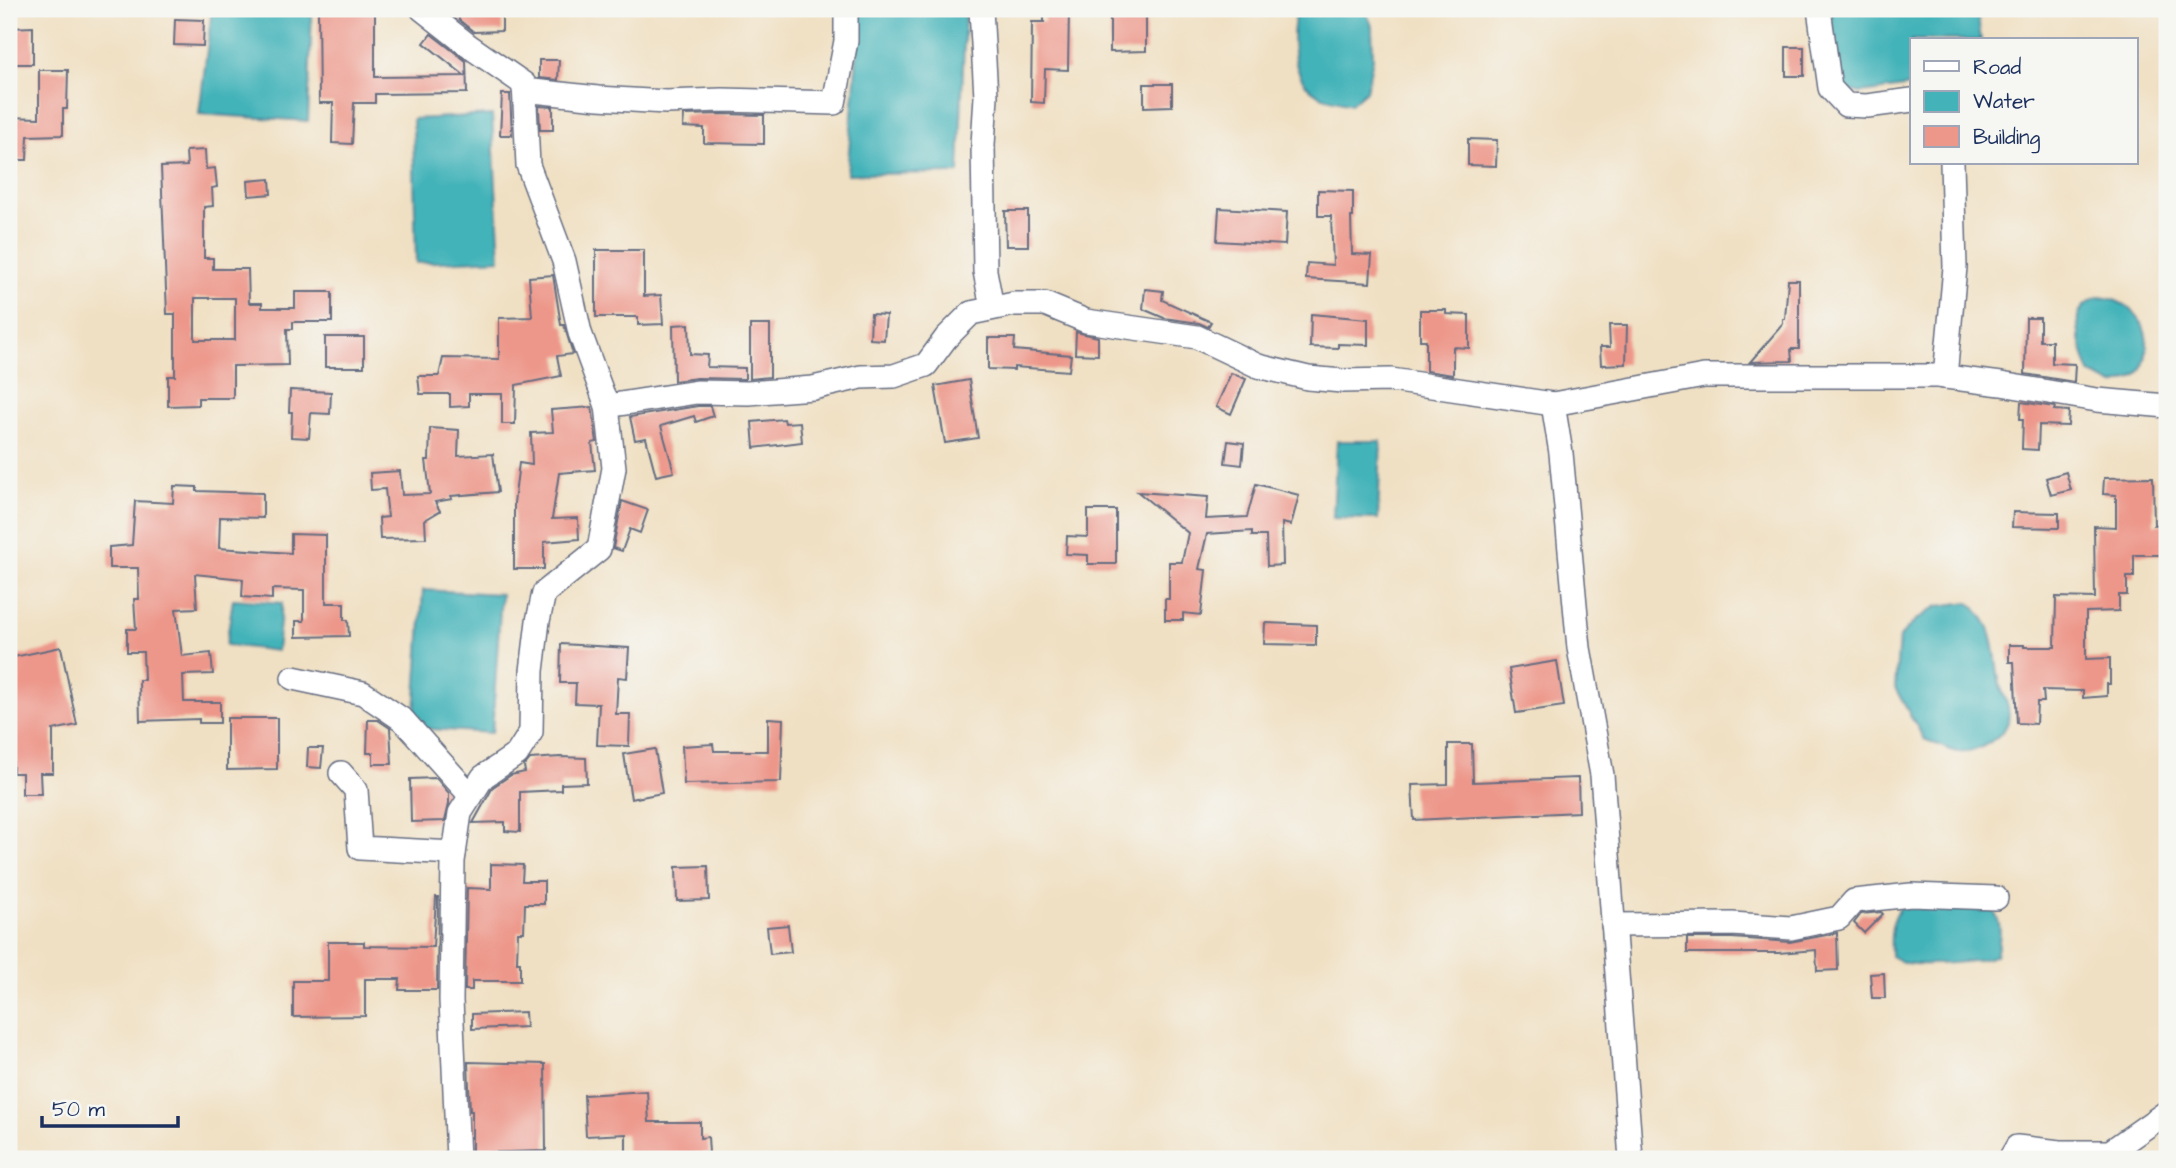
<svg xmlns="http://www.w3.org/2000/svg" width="2176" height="1168" viewBox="0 0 2176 1168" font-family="'Architects Daughter',sans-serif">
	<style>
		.water { fill: #43b3b9; stroke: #2f718c; stroke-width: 2 }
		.building { fill: #ed978a; fill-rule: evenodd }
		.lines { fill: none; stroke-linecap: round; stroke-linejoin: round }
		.street-casing { stroke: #666d81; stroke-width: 26 }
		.street { stroke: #fff; stroke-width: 23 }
	</style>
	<rect width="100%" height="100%" fill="#f6f6f2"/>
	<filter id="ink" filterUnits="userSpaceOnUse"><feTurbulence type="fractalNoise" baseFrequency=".0143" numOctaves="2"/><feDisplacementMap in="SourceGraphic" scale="14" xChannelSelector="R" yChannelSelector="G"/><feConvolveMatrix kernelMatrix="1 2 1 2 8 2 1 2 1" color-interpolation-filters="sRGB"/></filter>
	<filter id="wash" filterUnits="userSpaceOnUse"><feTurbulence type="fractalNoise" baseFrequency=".00686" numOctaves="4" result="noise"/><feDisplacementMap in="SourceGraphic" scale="28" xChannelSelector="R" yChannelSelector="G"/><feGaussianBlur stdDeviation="1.57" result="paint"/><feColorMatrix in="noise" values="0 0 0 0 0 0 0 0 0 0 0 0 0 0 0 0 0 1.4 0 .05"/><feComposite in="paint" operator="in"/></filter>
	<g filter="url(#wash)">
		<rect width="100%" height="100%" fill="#f0e0c3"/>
		<g class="water">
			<polygon points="212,9 312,9 308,121 199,114"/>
			<polygon points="861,9 920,9 965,15 959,173 847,174"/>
			<path d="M 1297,9 L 1365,9 L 1372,26 L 1373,59 L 1366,91 L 1351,104 C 1341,101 1328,100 1319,95 C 1290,80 1290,36 1297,9 Z"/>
			<polygon points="1830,9 1977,9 1981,40 1912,40 1912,86 1861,93 1837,88"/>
			<polygon points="492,115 500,259 416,263 413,119"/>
			<path d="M 2098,297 C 2126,299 2147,318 2147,347 C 2146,355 2145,366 2139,373 C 2133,380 2123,382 2114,385 L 2091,374 C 2085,365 2076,327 2078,317 C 2080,307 2089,302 2098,297 Z"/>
			<polygon points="1337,441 1381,441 1378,519 1333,518"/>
			<polygon points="423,590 501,594 492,733 414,728"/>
			<polygon points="233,599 282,603 277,651 226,645"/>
			<path d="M 1968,602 C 1995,622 1994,649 1999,680 C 2001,694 2012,706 2008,722 C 2003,737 1976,754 1960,752 C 1949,751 1935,743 1924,739 L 1895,688 L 1899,638 L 1916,620 L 1938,606 Z"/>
			<path d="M 1904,903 L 1985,904 C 2004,915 2001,937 1996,955 C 1982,963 1923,966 1906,963 C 1901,962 1896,959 1891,956 C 1890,935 1890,919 1904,903 Z"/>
		</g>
		<g id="blocks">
			<g class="building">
				<polygon points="318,9 375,9 375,77 465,76 424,43 431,34 466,61 467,93 375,94 375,103 354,103 352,144 332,143 333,103 319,103"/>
				<polygon points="458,9 502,9 502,31 474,32 459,20"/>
				<polygon points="1044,9 1069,9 1068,70 1045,69 1044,103 1031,102 1032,22 1044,22"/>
				<polygon points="1110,12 1146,12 1146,51 1110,52"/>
				<polygon points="175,19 204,20 203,46 174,45"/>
				<polygon points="33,27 33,64 9,64 9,28"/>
				<rect x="1786" y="47" width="18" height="29"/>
				<polygon points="539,60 559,60 558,80 539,78"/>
				<polygon points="39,70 68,70 67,109 63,109 63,135 28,136 27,160 9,160 9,117 39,118"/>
				<polygon points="1144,84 1172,84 1172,106 1144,107"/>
				<polygon points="502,94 510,94 512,135 500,135"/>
				<polygon points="539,106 553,107 553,130 540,130"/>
				<polygon points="722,114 764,115 764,144 704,143 704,128 683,127 684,115"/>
				<polygon points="1468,139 1497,140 1496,166 1468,165"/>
				<path d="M 205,150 L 206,169 L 215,168 L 217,187 L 212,188 L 213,206 L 204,207 L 204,258 L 213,258 L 213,269 L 248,269 L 249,303 L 262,303 L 262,308 L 295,308 L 295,292 L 332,292 L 332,322 L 293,322 L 293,329 L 287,329 L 288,365 L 233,366 L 233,398 L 198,398 L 198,405 L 168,406 L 168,376 L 175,376 L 175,314 L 167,314 L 161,167 L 187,166 L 186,151 ZM 195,298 L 235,298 L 235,340 L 195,340 Z"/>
				<polygon points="270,179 271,194 249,196 248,181"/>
				<polygon points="1318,190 1353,191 1353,217 1351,217 1352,254 1372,255 1370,283 1306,279 1307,263 1333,265 1331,216 1318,216"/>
				<polygon points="1219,208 1287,212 1285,245 1217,241"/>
				<polygon points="1005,211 1028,211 1028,246 1006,246"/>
				<polygon points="596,250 644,250 644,296 661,295 663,324 638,325 638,317 596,317"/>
				<polygon points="553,275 561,325 564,325 573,354 557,356 561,376 516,385 515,424 502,424 502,394 469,394 469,406 450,407 450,394 420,394 418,376 439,376 443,358 499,359 499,318 532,317 529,277"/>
				<polygon points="1788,280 1799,280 1799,349 1791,349 1792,361 1750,362 1783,324 1783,319 1785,319"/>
				<polygon points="1145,289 1163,291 1162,300 1211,322 1208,327 1199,323 1164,318 1143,309"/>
				<polygon points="1420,310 1446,310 1446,314 1469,315 1469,348 1453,347 1453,375 1426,371 1426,340 1420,340"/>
				<polygon points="871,314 886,315 884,340 870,339"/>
				<polygon points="1311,314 1368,319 1368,345 1338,344 1338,348 1310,347"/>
				<polygon points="2026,318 2040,318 2040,341 2052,341 2052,363 2075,364 2074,382 2025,374"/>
				<polygon points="689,324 690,354 708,355 707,367 745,368 745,379 697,378 674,381 673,325"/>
				<polygon points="750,325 770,325 770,377 750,379"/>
				<polygon points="1609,325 1627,325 1626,364 1601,365 1600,347 1610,347"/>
				<polygon points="1076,332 1098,337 1098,355 1075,354"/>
				<rect x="325" y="337" width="39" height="30"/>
				<polygon points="988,338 1015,338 1014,350 1071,355 1069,371 1014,367 1014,370 988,369"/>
				<polygon points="1231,373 1246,379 1231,414 1216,407"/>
				<polygon points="969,380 978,438 945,443 935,386"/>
				<polygon points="290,390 331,392 330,414 311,413 309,438 291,437 292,412 289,412"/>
				<polygon points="2021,402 2055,407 2054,410 2069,411 2068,426 2039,425 2038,450 2022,449 2023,419 2020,419"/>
				<polygon points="698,406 710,406 713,416 696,422 694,416 661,426 674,472 656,476 646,438 635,440 630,417"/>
				<polygon points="592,407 597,442 592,443 595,470 559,473 552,519 578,518 579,539 544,542 544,569 514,569 514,503 519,463 532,465 531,433 553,432 551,410"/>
				<polygon points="784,419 785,423 800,422 802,442 754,448 752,422"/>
				<polygon points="430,428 459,430 458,456 493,454 498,492 451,496 452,499 435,502 440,511 425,520 426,538 380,539 379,518 388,517 385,489 371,490 370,473 400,471 402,495 430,494 426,460 429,460"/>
				<polygon points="1228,441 1244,443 1242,465 1225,463"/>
				<polygon points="2066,472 2071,490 2051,495 2046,478"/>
				<polygon points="2153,477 2154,525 2167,524 2167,555 2134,555 2134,577 2127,577 2127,595 2119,595 2119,611 2086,612 2086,659 2110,658 2110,684 2107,684 2107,696 2083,698 2083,691 2043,690 2044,702 2037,702 2036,724 2017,723 2014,662 2009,662 2009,645 2024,645 2024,647 2055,647 2056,597 2095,598 2094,526 2116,527 2116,495 2103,494 2104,478"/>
				<polygon points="1256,484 1299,495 1291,525 1282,523 1283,565 1267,566 1266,536 1252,536 1252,531 1207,534 1199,569 1206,570 1201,615 1183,613 1183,620 1165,620 1165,599 1169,599 1169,562 1182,562 1188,533 1138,492 1208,497 1206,519 1247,517"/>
				<polygon points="174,486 197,487 197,491 263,493 263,518 220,517 219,548 291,553 291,534 326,535 326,603 344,603 344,620 348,620 349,636 296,637 296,621 304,621 304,590 272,589 272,599 242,597 243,579 195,574 197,608 176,609 182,656 211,653 213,674 183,675 184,702 220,702 220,723 199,723 199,719 140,721 139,680 144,680 143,652 127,652 127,629 136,629 134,599 139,599 138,568 109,568 109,547 132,545 135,501 173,503"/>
				<polygon points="622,501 648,510 640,533 630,529 622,551 613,548"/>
				<polygon points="1088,510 1116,510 1116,564 1088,564 1088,555 1066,554 1067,536 1088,537"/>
				<polygon points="2013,512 2059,513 2059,528 2012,527"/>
				<polygon points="1265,623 1316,625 1316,645 1264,644"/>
				<polygon points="561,644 629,648 627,678 618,677 616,714 630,714 629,746 597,745 599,704 575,703 576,683 560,683"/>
				<polygon points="61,647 77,725 53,730 53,773 40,773 41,794 22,794 22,773 13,773 13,751 9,732 9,658"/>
				<polygon points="1557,661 1564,706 1516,713 1509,669"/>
				<polygon points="227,718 277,718 277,769 227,770"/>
				<polygon points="768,718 783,719 781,782 684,784 682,746 713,744 714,751 768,751"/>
				<polygon points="368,720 378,720 390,728 392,764 373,764 373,753 367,753"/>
				<polygon points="1448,744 1472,744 1473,782 1578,778 1579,812 1414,820 1412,785 1448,784"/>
				<polygon points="308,748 323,748 321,768 307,767"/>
				<polygon points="655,749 662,793 631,799 624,754"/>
				<polygon points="560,757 586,758 587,783 561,784 561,790 520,792 520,832 505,831 505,822 473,823 493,787 511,775 525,772 524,766 530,759"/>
				<polygon points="436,778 449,793 449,804 445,821 411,822 410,779"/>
				<polygon points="491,864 523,865 522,881 544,881 544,904 525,904 524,932 518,932 517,962 520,962 520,981 472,981 472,990 465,990 467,888 491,889"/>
				<polygon points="708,866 709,900 677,901 676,867"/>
				<polygon points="436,897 438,897 437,990 399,990 400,979 365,979 365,1016 293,1017 293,981 328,981 328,942 364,942 364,946 433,947"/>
				<polygon points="1881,912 1883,914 1864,933 1854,923 1861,914"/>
				<polygon points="788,925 791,952 770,954 767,927"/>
				<polygon points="1837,933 1838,970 1817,971 1816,950 1778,953 1687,953 1687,938 1732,938 1790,942"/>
				<polygon points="1884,973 1885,998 1872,998 1870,974"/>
				<polygon points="525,1012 526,1027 472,1029 472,1014"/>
				<polygon points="468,1062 545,1064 546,1151 472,1153 472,1111 470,1111"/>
				<polygon points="647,1091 649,1122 700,1122 700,1138 708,1137 709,1153 657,1156 657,1159 626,1159 626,1134 586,1136 584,1095"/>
			</g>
		</g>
	</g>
	<g filter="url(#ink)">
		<use href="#blocks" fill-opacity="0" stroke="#666d81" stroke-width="2"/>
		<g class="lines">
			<defs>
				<g id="street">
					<polyline points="422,9 469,46 524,84 528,165 564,261 580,333 607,406 614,468 599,549 544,593 538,621 532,671 531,732 517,754 483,777 460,813 453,861 451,1000 458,1159"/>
					<polyline points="981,9 986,96 983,145 985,271 992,308"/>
					<polyline points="1819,9 1830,88 1846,105 1867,106 1912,100"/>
					<polyline points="524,90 598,98 666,102 722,100 834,103 846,41 846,9"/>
					<polyline points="1945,377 1955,267 1952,163"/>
					<polyline points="607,406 697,392 748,393 813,388 861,377 894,376 926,365 946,338 971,313 1014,304 1045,304 1086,321 1197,337 1258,366 1308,378 1342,381 1391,380 1553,404"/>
					<polyline points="293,678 363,693 403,720 471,796"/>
					<polyline points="341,773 356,790 360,848 454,853"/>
					<polyline points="1613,925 1732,924 1791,928 1839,918 1854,901 1911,895 1996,898"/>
					<polyline points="1631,1159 1602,775 1579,648 1561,453 1553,404 1704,376 1938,376 2001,384 2097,400 2167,406"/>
					<polyline points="2010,1159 2017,1147 2060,1152 2110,1152 2167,1112"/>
				</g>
			</defs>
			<use href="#street" class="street-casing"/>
			<use href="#street" class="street"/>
		</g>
	</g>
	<rect width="2176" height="1168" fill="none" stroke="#f6f6f2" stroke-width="35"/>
	<rect x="1910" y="38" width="228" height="126" fill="#f6f6f2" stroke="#9ea6b7" stroke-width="2"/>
	<rect x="1924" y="61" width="35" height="10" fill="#ffffff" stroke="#9ea6b7" stroke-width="2"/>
	<text x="1973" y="74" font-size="21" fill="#1b2f5e">Road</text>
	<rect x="1924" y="91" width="35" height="21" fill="#43b3b9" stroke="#9ea6b7" stroke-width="2"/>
	<text x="1973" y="108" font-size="21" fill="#1b2f5e">Water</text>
	<rect x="1924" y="126" width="35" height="21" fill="#ed978a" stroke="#9ea6b7" stroke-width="2"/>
	<text x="1973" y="144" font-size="21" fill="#1b2f5e">Building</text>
	<path d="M42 1116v10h136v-10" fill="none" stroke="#1b2f5e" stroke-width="3.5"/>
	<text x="52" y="1116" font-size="21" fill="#1b2f5e" stroke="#f6f6f2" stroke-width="5" paint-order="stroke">50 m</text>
</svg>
